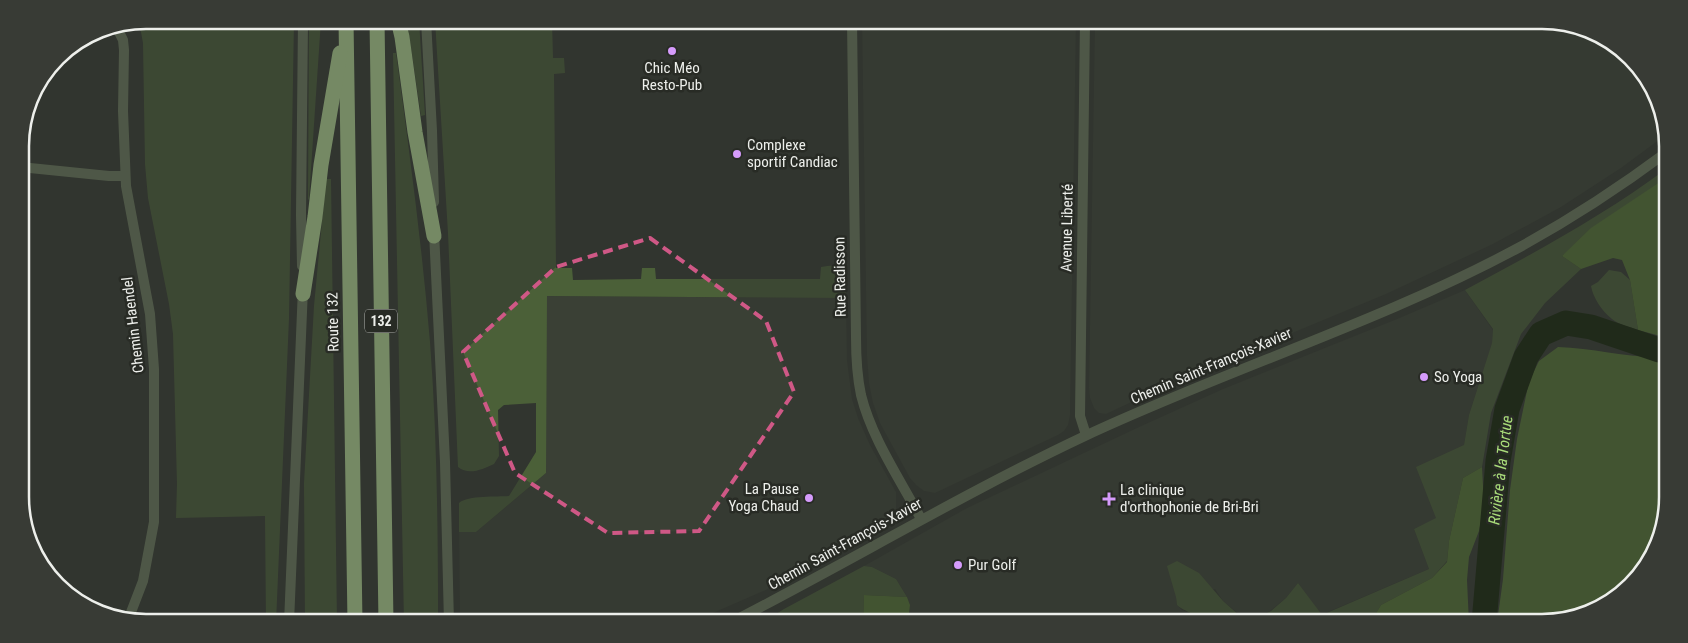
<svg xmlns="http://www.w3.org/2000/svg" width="1688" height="643" viewBox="0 0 1688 643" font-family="'Roboto Condensed',sans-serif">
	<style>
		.built { fill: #3a4035 }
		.green { fill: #4b6038 }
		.forest { fill: #577a33 }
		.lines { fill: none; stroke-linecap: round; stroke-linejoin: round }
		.river { stroke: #0d1e00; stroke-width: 25 }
		.minor { stroke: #728264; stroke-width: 10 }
		.tertiary { stroke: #728264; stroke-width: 10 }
		.motorway { stroke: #c7f0a4; stroke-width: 15 }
		.marked { fill: none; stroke: #cf5886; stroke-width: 4; stroke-dasharray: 10 6; stroke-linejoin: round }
		.poi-dot { fill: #d59bfb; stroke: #282b25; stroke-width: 2 }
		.labels { text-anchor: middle; stroke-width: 5; stroke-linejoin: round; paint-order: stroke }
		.shield { fill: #282b25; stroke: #b2b4b0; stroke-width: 1 }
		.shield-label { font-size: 14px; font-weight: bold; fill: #edefeb }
		.poi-label { font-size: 15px; fill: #edefeb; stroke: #282b25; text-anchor: start }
		.street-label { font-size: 15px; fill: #edefeb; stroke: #282b25 }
		.water-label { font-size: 16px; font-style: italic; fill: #a9dc7a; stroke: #282b25 }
		.rim { fill: none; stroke: #edefeb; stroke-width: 2.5 }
	</style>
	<rect width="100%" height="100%" fill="#31352f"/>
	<g class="built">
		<polygon points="862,20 1076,20 1070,415 1068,425 1064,431 1058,435 935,493 924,491 916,485 910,478 880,423 873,403 869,383 867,356"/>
		<polygon points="1095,20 1542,20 1583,27 1642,69 1667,129 1667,134 1621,168 1561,207 1493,244 1386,294 1170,384 1106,414 1099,413 1094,408 1090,398 1089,388"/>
		<polygon points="1465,290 1493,330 1492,344 1469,415 1464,445 1436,519 1414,529 1429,569 1321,615 1298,583 1286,598 1270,611 1256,618 1241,616 1223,601 1215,589 1176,597 1177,605 1182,610 1194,614 1197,618 1198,623 908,623 910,605 907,597 896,579 872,567 864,566 967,508 1139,427 1223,389 1397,319"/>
		<polygon points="546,296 846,298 847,360 852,399 858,418 870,445 896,492 896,509 894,518 889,524 766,590 690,623 460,623 459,532 476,532 546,473"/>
	</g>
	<g class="green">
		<polygon points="146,20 294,20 289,318 276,623 266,623 265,516 176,518 177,484 173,334 169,304 148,198 145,164 143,43 141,32 137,22"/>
		<polygon points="309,20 321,20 309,199 308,200"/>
		<polygon points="407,20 419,20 425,115 421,116"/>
		<path d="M 435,20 L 552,20 L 553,58 L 564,58 L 565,73 L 554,74 L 556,268 L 572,268 L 573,280 L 641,279 L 642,268 L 655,268 L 656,279 L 820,279 L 821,267 C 851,262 846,273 846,298 L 547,296 L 546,473 L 476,532 L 459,532 L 459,503 C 468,495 497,497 509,496 L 536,452 L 536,403 L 504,405 L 498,410 L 499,456 L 494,464 C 483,469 469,476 458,467 L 448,233 Z"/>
		<path d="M 393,53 L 396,53 C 409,149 422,245 430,342 C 437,435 438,530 438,623 L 404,623 Z"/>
		<path d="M 1666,169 L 1666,178 L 1562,256 L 1581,269 L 1545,303 L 1521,334 L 1491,413 L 1482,467 L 1463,478 L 1449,541 L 1447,561 L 1432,578 L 1381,605 L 1370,623 L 1198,623 C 1196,612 1184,612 1177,605 L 1176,597 L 1167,566 L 1177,561 L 1199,573 L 1223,601 L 1240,616 L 1256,618 L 1271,611 L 1286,598 L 1298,583 L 1322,615 L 1429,569 L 1414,529 L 1436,518 L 1416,467 L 1464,445 L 1469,415 L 1492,343 L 1493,329 L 1465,290 C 1534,253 1603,216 1666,169 Z"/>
		<polygon points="326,179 331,179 337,623 305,623 304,483 314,306"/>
		<path d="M 1609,270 L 1621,272 L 1630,280 L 1638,330 C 1630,327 1619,325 1612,319 C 1602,311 1593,298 1591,286 L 1598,282 Z"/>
		<polygon points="864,566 872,567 896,579 907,597 864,595 863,623 762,623 784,609"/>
	</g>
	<g class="forest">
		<polygon points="1666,178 1664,337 1638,330 1630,280 1622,260 1613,258 1581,269 1562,256 1591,228"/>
		<path d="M 1558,347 C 1593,348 1628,358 1664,357 L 1661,538 L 1619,597 L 1550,623 L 1497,623 L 1503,579 L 1510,490 L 1517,439 L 1529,381 L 1539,361 Z"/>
		<polygon points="1482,467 1484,504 1479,531 1469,557 1467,580 1469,623 1370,623 1381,605 1432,578 1447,562 1449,541 1463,478"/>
		<polygon points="864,595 907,597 910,605 908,623 863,623"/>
	</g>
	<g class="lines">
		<polyline class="river" points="1484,623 1498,461 1507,409 1526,357 1541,334 1566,323 1591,327 1659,350 1664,349"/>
		<g class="minor">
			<path d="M 852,20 L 856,337 C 856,357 857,376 861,395 C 872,439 900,479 921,519"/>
			<polyline points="1085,20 1080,416 1086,435"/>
			<polyline points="116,26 123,40 124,50 123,111 126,186 150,314 154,369 154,522 143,581 128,620"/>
			<polyline points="20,167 109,176 125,176"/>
		</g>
		<g class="tertiary">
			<polyline points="426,20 432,131 434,202"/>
			<polyline points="434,232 445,462 449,623"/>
			<polyline points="302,266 301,215 303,20"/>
			<polyline points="289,623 303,288"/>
			<path d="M 730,623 C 849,562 964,493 1085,436 C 1228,369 1381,322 1520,247 C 1571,219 1620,187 1667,152"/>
		</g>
		<g class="motorway">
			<polyline points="346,20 355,623"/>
			<polyline points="377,20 386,623"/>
			<polyline points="398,20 402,37 415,132 434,236"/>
			<polyline points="303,294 315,217 321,165 340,53"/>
		</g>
	</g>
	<path d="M0 0H1688V643H0ZM 650,238 L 766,321 L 794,392 L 699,531 L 608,533 L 515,473 L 463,352 L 556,267 Z" fill="#31352f" fill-opacity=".55" fill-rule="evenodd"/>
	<path class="marked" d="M 650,238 L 766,321 L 794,392 L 699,531 L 608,533 L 515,473 L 463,352 L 556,267 Z"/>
	<g class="poi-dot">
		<circle cx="672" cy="51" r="5"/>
		<circle cx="737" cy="154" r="5"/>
		<circle cx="1424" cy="377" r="5"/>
		<circle cx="809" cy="498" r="5"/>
		<path d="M1106.5 491.5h5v5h5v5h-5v5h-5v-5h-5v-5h5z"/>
		<circle cx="958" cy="565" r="5"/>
	</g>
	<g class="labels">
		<rect class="shield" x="365" y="309.5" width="32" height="23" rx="4"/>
		<g class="shield-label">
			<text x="381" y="326">132</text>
		</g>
		<g class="poi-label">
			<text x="672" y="73" text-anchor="middle">Chic Méo<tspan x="672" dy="17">Resto-Pub</tspan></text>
			<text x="747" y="150">Complexe<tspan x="747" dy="17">sportif Candiac</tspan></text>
			<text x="1434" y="382">So Yoga</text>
			<text x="799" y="494" text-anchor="end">La Pause<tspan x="799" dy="17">Yoga Chaud</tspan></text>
			<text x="1120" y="495">La clinique<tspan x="1120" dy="17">d'orthophonie de Bri-Bri</tspan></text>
			<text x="968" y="570">Pur Golf</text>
		</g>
		<g class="street-label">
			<text transform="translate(1067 228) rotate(-89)" y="5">Avenue Liberté</text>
			<text transform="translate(840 277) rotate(-91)" y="5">Rue Radisson</text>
			<text transform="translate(333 322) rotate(-91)" y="5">Route 132</text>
			<text transform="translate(133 325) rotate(-97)" y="5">Chemin Haendel</text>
			<text transform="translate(1211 366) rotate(-23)" y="5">Chemin Saint-François-Xavier</text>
			<text transform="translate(845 544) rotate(-29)" y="5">Chemin Saint-François-Xavier</text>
		</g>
		<g class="water-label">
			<text transform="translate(1500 470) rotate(-83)" y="6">Rivière à la Tortue</text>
		</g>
	</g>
	<path d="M0 0H1688V643H0ZM146 29H1542A117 117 0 0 1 1659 146V497A117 117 0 0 1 1542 614H146A117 117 0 0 1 29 497V146A117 117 0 0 1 146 29Z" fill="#383b35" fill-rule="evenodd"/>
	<path class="rim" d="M146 29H1542A117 117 0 0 1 1659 146V497A117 117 0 0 1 1542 614H146A117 117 0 0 1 29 497V146A117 117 0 0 1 146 29Z"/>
</svg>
